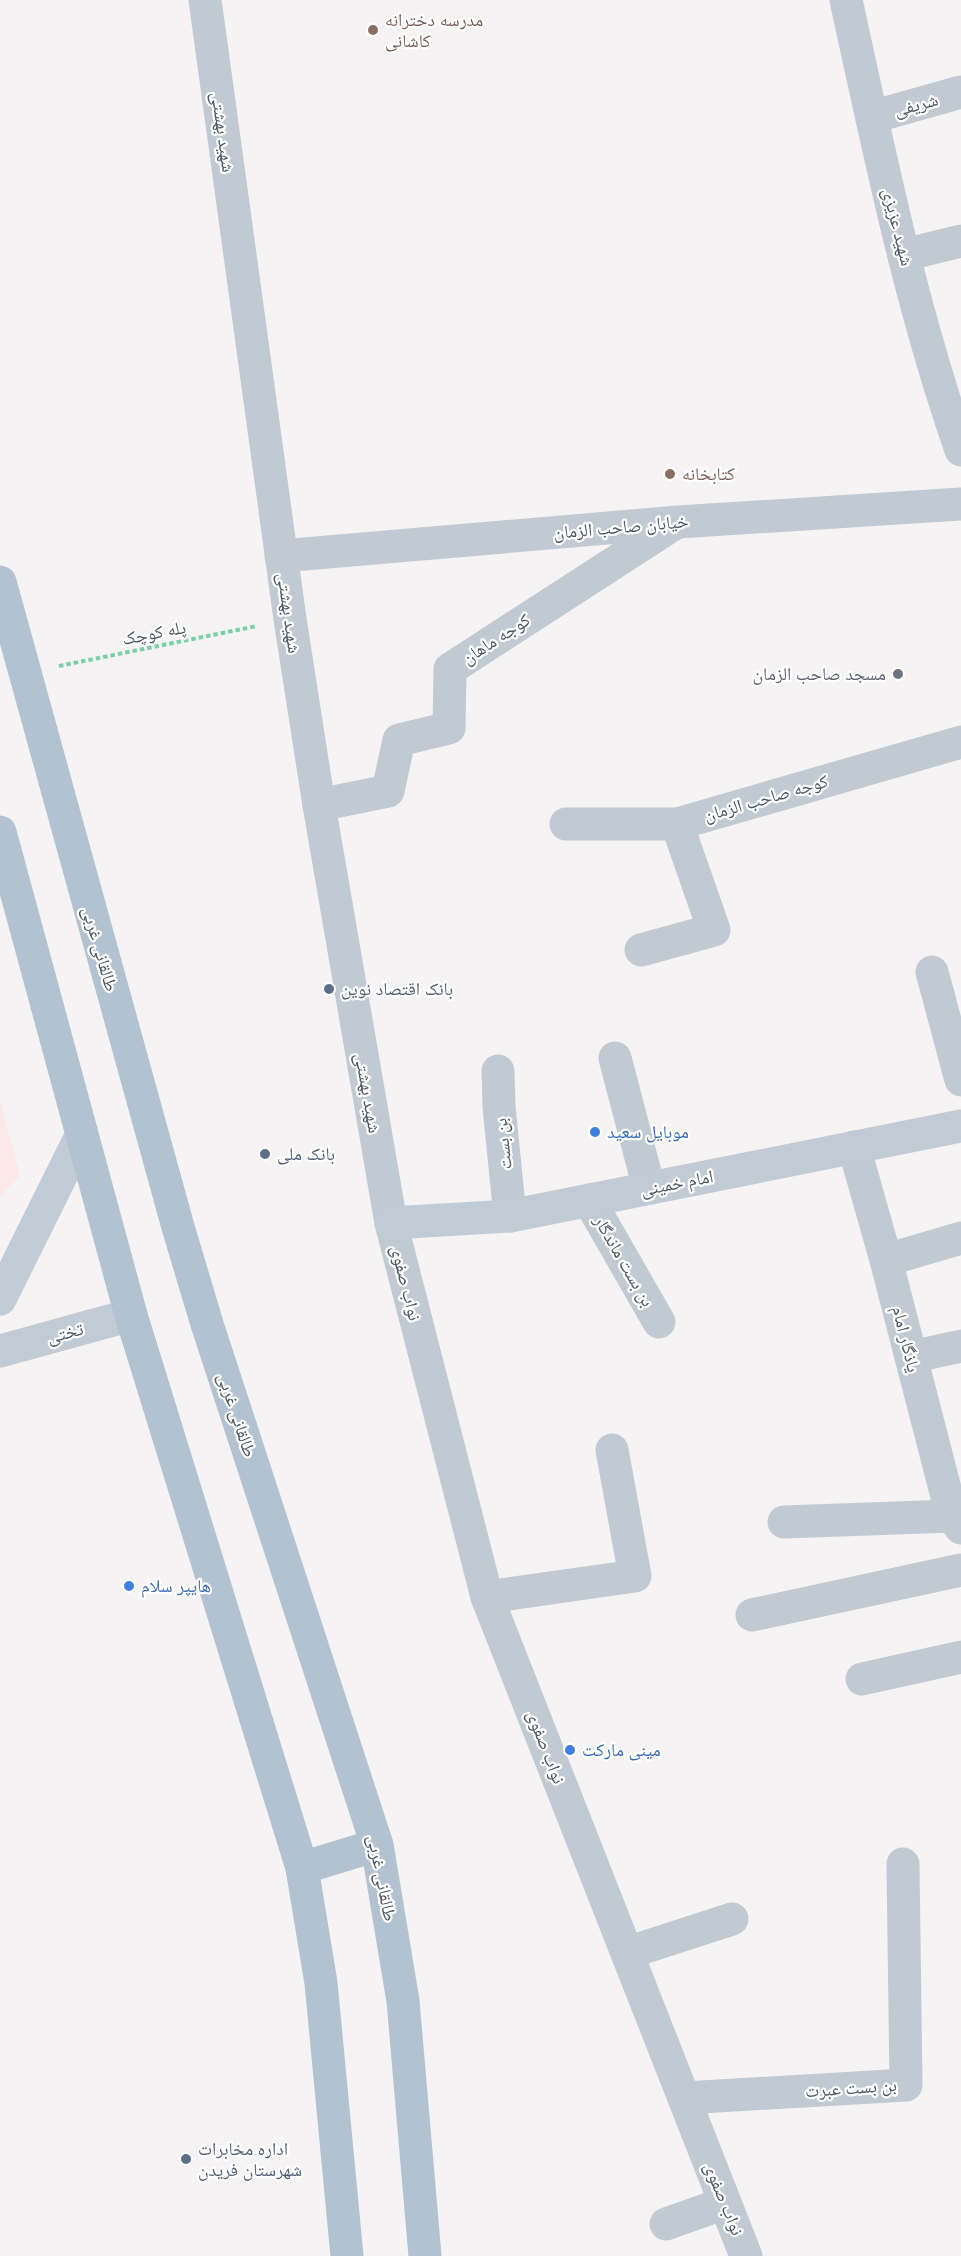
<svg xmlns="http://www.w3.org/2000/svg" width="961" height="2256" viewBox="0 0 961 2256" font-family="'Space Grotesk','Noto Naskh Arabic',sans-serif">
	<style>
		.medical { fill: #fce8e6 }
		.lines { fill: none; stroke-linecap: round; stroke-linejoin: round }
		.path { stroke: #7ad0a6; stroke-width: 4; stroke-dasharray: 4.5 3; stroke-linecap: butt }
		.street { stroke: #c1cad2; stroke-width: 33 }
		.secondary { stroke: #c1cbd6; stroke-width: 33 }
		.primary { stroke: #b3c2d1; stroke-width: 33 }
		.education-dot { fill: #8d6e63; stroke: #fff; stroke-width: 2 }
		.worship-dot { fill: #6b7280; stroke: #fff; stroke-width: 2 }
		.service-dot { fill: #5c6f8a; stroke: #fff; stroke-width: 2 }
		.shop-dot { fill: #3f7fe0; stroke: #fff; stroke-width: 2 }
		.labels { text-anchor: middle; stroke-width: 4.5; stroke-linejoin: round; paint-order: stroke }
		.education-label { font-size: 18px; fill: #785e54; stroke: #fff; text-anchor: start }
		.street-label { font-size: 18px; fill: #4a5661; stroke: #fff }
		.worship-label { font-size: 18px; fill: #5b616d; stroke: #fff; text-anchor: end }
		.service-label { font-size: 18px; fill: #4e5e75; stroke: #fff; text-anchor: start }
		.shop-label { font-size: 18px; fill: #366cbe; stroke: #fff; text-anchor: start }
	</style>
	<rect width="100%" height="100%" fill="#f5f3f3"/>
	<polygon class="medical" points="0,1102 20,1175 0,1197"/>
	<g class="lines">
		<polyline class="path" points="59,666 257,626"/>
		<g class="street">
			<polyline points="205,0 290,619 319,805 391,1223 487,1597 746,2256"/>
			<path d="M 846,0 C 879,151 910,304 961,450"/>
			<polyline points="872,117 961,92"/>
			<polyline points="904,255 961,241"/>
			<polyline points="281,556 678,522 961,504"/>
			<polyline points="319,805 388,791 399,740 449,728 450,669 674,524"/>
			<polyline points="566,824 677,824 961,742"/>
			<polyline points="641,950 714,930 677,824"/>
			<polyline points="932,972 961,1080"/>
			<polyline points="615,1058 649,1188"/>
			<polyline points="498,1071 499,1107 510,1216"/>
			<polyline points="854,1147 886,1260 952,1516 961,1528"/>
			<polyline points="589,1200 659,1322"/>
			<polyline points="886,1260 961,1238"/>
			<polyline points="911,1357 961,1346"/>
			<polyline points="784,1522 952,1516"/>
			<polyline points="487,1597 635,1576 612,1450"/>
			<polyline points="752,1615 961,1570"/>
			<polyline points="862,1679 961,1657"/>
			<polyline points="627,1953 732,1919"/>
			<polyline points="684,2098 906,2085 903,1864"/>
			<polyline points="666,2224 725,2203"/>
		</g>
		<g class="secondary">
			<polyline points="391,1223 510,1216 961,1126"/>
			<polyline points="0,1299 81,1136"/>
			<polyline points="0,1351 131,1315"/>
		</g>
		<g class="primary">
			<polyline points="0,582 178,1227 207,1324 377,1845 403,2001 425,2256"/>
			<polyline points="0,832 131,1315 302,1868 321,1983 347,2256"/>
			<polyline points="302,1868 377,1845"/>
		</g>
	</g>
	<g class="education-dot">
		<circle cx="373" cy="30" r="6"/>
		<circle cx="670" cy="474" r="6"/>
	</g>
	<circle class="worship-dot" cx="898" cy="674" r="6"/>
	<g class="service-dot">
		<circle cx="329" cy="989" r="6"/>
		<circle cx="265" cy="1154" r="6"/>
		<circle cx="186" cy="2159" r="6"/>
	</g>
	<g class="shop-dot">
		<circle cx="595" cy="1132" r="6"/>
		<circle cx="129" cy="1586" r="6"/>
		<circle cx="570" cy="1750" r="6"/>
	</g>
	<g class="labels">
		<g class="education-label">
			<text x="385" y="26">مدرسه دخترانه<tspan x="385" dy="21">کاشانی</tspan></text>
			<text x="682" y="480">کتابخانه</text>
		</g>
		<g class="street-label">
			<text transform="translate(916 105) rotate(-15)" y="6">شریفی</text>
			<text transform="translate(223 132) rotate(82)" y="6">شهید بهشتی</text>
			<text transform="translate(898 227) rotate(76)" y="6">شهید عزیزی</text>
			<text transform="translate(621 527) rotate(-5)" y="6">خیابان صاحب الزمان</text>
			<text transform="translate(289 613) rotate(82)" y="6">شهید بهشتی</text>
			<text transform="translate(154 633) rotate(-11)" y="6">پله کوچک</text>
			<text transform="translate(496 639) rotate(-33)" y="6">کوجه ماهان</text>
			<text transform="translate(766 798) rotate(-16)" y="6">کوجه صاحب الزمان</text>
			<text transform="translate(100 949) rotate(74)" y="6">طالقانی غربی</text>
			<text transform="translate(368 1093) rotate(80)" y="6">شهید بهشتی</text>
			<text transform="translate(503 1144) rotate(-96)" y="6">بن بست</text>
			<text transform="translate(677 1183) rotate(-11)" y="6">امام خمینی</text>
			<text transform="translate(624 1261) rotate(60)" y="6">بن بست ماندگار</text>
			<text transform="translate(406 1283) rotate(76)" y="6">نواب صفوی</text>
			<text transform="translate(65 1333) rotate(-15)" y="6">تختی</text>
			<text transform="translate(906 1339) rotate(76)" y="6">یاذگار امام</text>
			<text transform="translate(237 1415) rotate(72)" y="6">طالقانی غربی</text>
			<text transform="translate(546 1747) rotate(69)" y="6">نواب صفوی</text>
			<text transform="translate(382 1878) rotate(79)" y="6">طالقانی غربی</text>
			<text transform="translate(851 2088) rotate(-4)" y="6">بن بست عبرت</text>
			<text transform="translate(724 2199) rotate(68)" y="6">نواب صفوی</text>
		</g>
		<g class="worship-label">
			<text x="886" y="680">مسجد صاحب الزمان</text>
		</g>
		<g class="service-label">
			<text x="341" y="995">بانک اقتصاد نوین</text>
			<text x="277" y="1160">بانک ملی</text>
			<text x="198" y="2155">اداره مخابرات<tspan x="198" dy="21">شهرستان فریدن</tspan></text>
		</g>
		<g class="shop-label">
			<text x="607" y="1138">موبایل سعید</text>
			<text x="141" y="1592">هایپر سلام</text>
			<text x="582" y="1756">مینی مارکت</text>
		</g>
	</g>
</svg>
